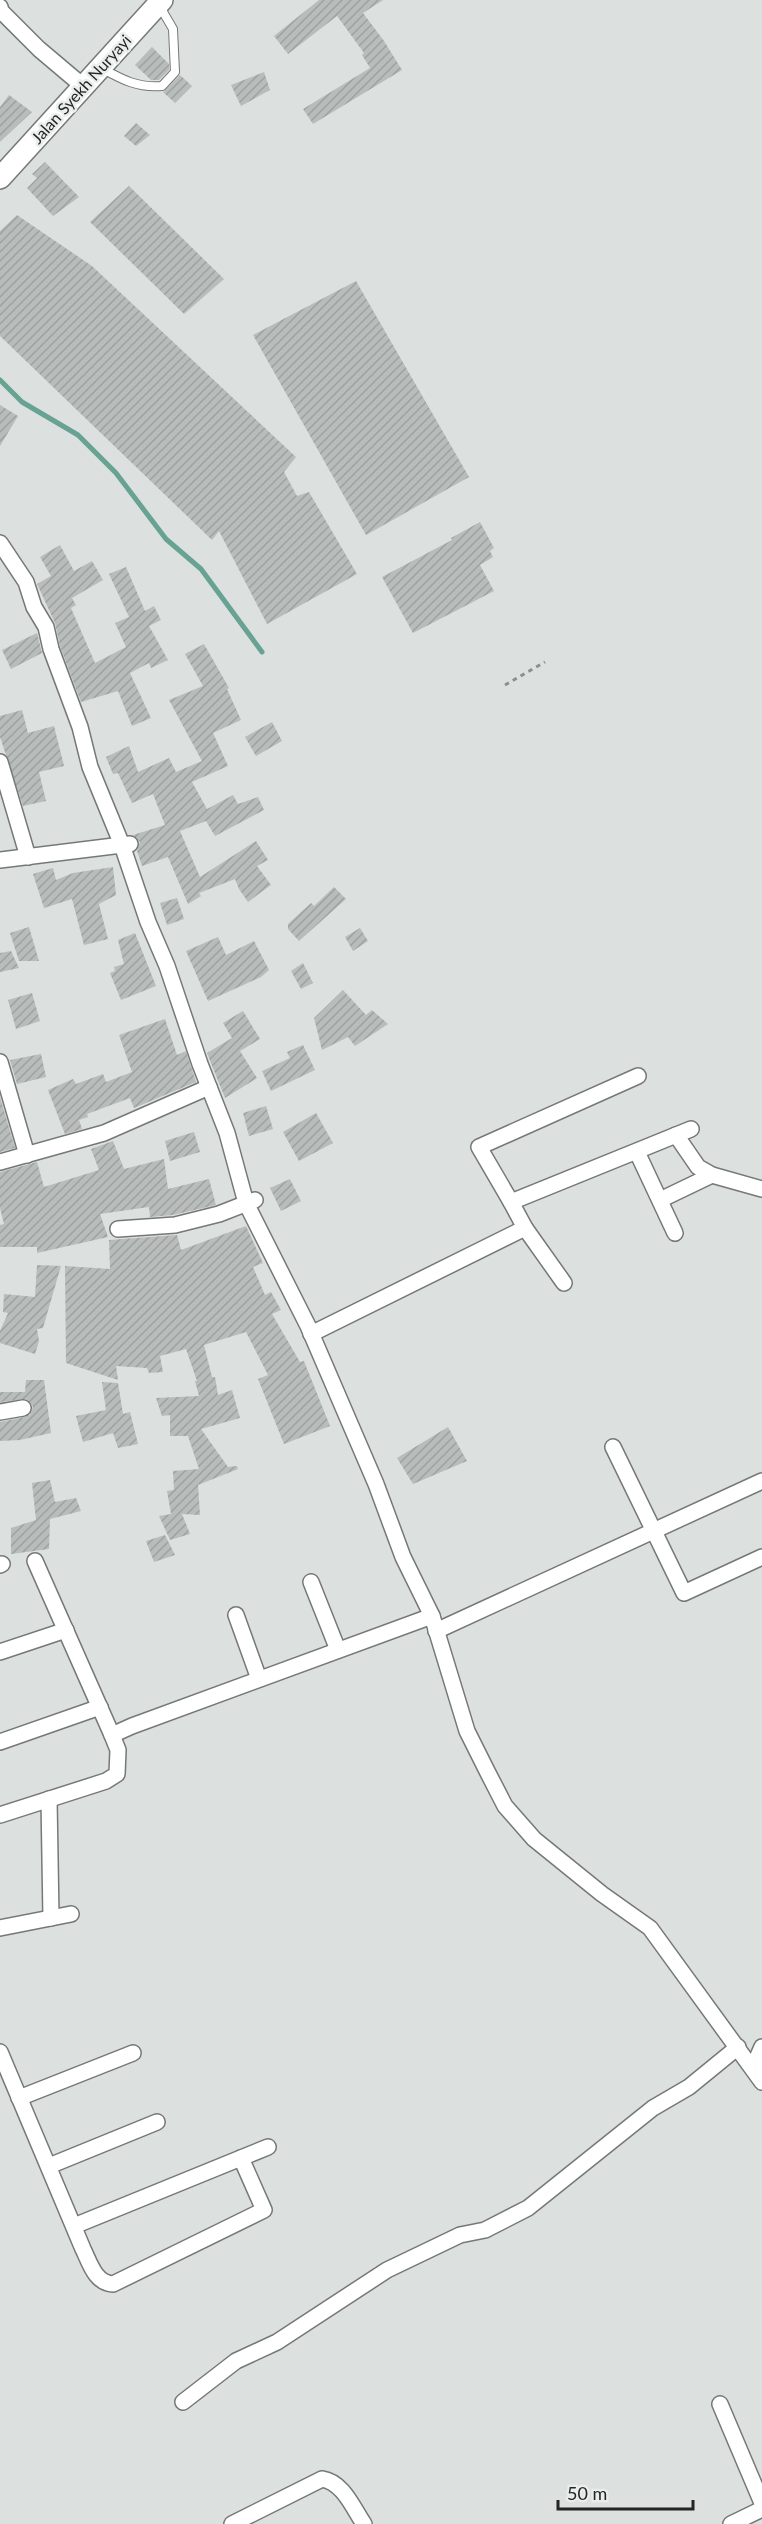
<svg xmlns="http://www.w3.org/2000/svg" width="762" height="2524" viewBox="0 0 762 2524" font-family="Lato,sans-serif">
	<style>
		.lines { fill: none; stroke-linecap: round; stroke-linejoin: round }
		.stream { stroke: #67a293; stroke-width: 5 }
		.building { fill: url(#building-hatch) }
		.lane-casing { stroke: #747977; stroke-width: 10 }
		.street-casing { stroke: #747977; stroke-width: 18 }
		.secondary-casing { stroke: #747977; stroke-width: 24 }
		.path { stroke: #8b8e8d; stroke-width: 3; stroke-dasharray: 4.5 4.5; stroke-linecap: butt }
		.lane { stroke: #fff; stroke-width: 8 }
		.street { stroke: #fff; stroke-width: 15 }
		.secondary { stroke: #fff; stroke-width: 21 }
		.labels { text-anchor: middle; stroke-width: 5; stroke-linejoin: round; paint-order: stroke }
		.street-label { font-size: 16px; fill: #232424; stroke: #e9eeec }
	</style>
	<defs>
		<pattern id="building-hatch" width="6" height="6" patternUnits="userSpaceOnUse" patternTransform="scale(1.5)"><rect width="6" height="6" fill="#b8bcbb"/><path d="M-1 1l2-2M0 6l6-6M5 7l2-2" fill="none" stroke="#9ea1a1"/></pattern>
	</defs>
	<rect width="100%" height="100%" fill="#dce0df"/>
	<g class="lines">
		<polyline class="stream" points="0,380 22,402 78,435 116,473 166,539 201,569 262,652"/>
	</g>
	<g class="building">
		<polygon points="319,0 383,0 363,13 384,41 402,70 313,124 303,109 370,68 362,55 364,53 337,16 288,54 274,36"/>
		<polygon points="152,47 169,64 169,70 159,80 151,80 135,65"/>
		<polygon points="264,72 270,90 241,106 231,85"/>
		<polygon points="180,75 192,86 175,103 163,92"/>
		<polygon points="9,95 32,112 0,142 0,107"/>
		<polygon points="136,123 150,135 136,146 124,136"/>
		<polygon points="45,162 79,197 53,216 27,188 37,178 32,174"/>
		<polygon points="129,186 224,279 184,314 90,222"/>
		<polygon points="17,215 92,266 296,457 284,472 297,496 309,492 357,574 267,624 219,531 212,540 0,336 0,231"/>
		<polygon points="356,281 469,477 366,535 253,335"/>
		<polygon points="0,405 18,416 0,446"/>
		<polygon points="480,522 494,548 490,551 493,557 480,565 494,591 413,633 382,577 452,540 451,538"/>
		<polygon points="60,545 74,571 92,561 103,580 72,598 76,605 71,608 95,663 126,647 115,623 129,617 109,574 126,567 145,611 154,606 161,620 149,626 168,660 151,668 149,663 130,673 151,718 132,726 118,691 81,702 60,646 55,623 37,584 51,576 40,557"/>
		<polygon points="37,633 42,653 11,669 2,650"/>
		<polygon points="204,644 229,688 227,689 241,720 213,733 228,766 192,782 207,809 233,795 238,804 258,797 264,810 215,836 206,821 180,831 200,877 256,841 268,860 257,866 271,885 248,902 239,889 235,879 199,893 201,896 188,904 168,857 142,866 137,851 140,842 133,835 165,825 153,794 132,803 118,773 113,774 106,757 129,746 138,772 169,758 176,772 202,761 169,700 203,686 185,654"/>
		<polygon points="22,710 28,733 54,726 64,766 39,772 46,801 23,806 0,737 0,716"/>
		<polygon points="272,722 282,741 256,756 245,737"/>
		<polygon points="113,867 116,895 99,904 108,939 84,945 72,899 44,908 33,874 53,868 56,880 73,873"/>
		<polygon points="334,887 346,899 299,941 288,929 288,924 311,903 314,906"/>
		<polygon points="177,898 184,919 167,925 160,903"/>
		<polygon points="29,927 39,961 19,961 10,933"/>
		<polygon points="360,928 368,941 353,951 345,937"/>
		<polygon points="135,933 156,986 121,1000 110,973 115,971 114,967 124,964 118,940"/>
		<polygon points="218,937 226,955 254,941 269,970 261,977 208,1001 186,951"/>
		<polygon points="11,951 19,968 0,972 0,953"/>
		<polygon points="303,963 313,983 301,989 291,971"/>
		<polygon points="343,990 366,1015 372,1010 388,1024 355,1046 348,1037 322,1050 314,1018"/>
		<polygon points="32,993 40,1021 16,1029 8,1000"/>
		<polygon points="243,1011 260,1039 240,1051 257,1078 225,1098 207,1053 232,1038 223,1023"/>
		<polygon points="165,1019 177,1055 186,1051 196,1082 134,1108 130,1098 87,1114 88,1117 79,1120 82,1129 65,1134 48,1090 73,1079 76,1084 103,1074 106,1082 132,1072 119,1035"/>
		<polygon points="303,1045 315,1070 271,1091 262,1071 290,1058 287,1052"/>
		<polygon points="41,1054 46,1077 17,1084 10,1060"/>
		<polygon points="0,1097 15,1148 0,1152"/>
		<polygon points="266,1106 273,1129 249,1136 243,1113"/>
		<polygon points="316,1113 333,1143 299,1161 283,1132"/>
		<polygon points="194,1132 200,1152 170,1161 165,1141"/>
		<polygon points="113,1141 124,1169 164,1159 168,1189 209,1179 216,1205 173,1215 150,1217 149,1207 100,1214 108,1237 37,1253 37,1247 0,1247 0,1225 4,1224 0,1208 0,1172 37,1162 44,1187 99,1170 91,1149"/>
		<polygon points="290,1179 301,1201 281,1211 270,1188"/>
		<polygon points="246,1226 263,1263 253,1267 265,1295 271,1292 281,1310 272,1314 300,1362 304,1361 330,1426 284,1444 258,1379 268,1375 246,1332 204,1345 212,1377 215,1377 218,1395 232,1390 240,1418 201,1429 228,1467 237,1466 238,1469 198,1485 200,1515 182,1514 190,1534 170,1540 159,1516 171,1514 167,1491 174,1490 173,1471 199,1469 188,1436 170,1436 170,1415 162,1416 156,1398 199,1396 195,1381 197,1381 186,1349 160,1356 163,1372 149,1373 147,1368 116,1366 118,1380 66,1363 65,1266 110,1269 109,1240 177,1235 181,1250"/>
		<polygon points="37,1265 61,1266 43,1328 37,1329 39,1341 35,1354 0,1343 0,1331 8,1313 3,1312 4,1294 35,1297"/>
		<polygon points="26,1380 44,1380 51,1433 20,1440 0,1441 0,1422 25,1417 30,1415 33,1407 26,1399 0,1402 0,1392 25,1392"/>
		<polygon points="102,1382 118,1383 123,1414 130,1412 138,1444 118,1448 113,1433 83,1442 76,1416 106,1410"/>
		<polygon points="448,1427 467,1461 413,1484 397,1458"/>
		<polygon points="50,1480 55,1502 76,1498 81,1511 50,1519 49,1549 11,1554 11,1528 36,1520 32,1483"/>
		<polygon points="165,1535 175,1555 154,1562 146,1541"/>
	</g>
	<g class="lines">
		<defs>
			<path id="lane" d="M 103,69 C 123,80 138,88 162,86 L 175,72 L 173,29 L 159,5"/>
			<g id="street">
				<polyline points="0,7 1,11 39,49 84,87"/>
				<polyline points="0,543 26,582 34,607 46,627 51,649 80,727 90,767 122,845 148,922 167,966 200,1064 227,1133 246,1203 308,1326 376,1484 403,1557 432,1616 467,1731 487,1771 505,1806 534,1839 602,1894 650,1928 762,2082"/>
				<polyline points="0,762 28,857"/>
				<polyline points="0,860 130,844"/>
				<polyline points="0,1062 27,1155"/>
				<polyline points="676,1135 698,1167 712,1175 762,1189"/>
				<polyline points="637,1152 675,1233"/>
				<polyline points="0,1162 104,1133 209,1087"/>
				<polyline points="660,1200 712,1175"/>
				<polyline points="511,1202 479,1147 638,1076"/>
				<polyline points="525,1228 511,1202 691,1129"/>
				<polyline points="118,1229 175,1225 219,1214 255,1200"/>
				<polyline points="311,1334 525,1228 564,1283"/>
				<polyline points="0,1412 23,1408"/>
				<polyline points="613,1447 684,1593 762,1557"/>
				<polyline points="35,1561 112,1735"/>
				<polyline points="0,1565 2,1564"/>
				<polyline points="311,1582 338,1650"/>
				<polyline points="236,1615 259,1679"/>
				<polyline points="436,1631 762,1481"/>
				<polyline points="0,1652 66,1630"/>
				<polyline points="0,1742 100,1707"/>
				<polyline points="49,1799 51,1918"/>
				<polyline points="0,1815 106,1781 117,1774 118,1750 112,1735 132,1726 432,1616"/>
				<polyline points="0,1928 71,1914"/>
				<path d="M 0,2052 L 83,2249 C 90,2263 95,2283 113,2284 L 264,2210 L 241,2158"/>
				<polyline points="758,2075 758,2056 762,2047"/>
				<polyline points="19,2098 133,2053"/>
				<polyline points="49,2166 157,2122"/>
				<polyline points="74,2226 268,2147"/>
				<polyline points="183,2402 236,2361 277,2342 387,2270 460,2235 485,2230 528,2208 653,2108 689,2087 738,2047"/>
				<polyline points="720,2404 762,2503"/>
				<path d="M 232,2524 L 322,2479 C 343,2482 353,2508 364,2524"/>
				<polyline points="731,2524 762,2509"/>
			</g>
			<polyline id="secondary" points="0,178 162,0"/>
		</defs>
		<use href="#lane" class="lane-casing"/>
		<use href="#street" class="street-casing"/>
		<use href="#secondary" class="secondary-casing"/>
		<polyline class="path" points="505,685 545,662"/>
		<use href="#lane" class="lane"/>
		<use href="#street" class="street"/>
		<use href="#secondary" class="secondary"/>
	</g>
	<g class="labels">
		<g class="street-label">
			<text transform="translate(81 89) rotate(-48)" y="6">Jalan Syekh Nuryayi</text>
		</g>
	</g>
	<path d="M558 2500v9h135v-9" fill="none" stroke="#232424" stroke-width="3"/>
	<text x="567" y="2500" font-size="18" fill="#232424" stroke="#e9eeec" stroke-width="4.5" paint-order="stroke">50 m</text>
</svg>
